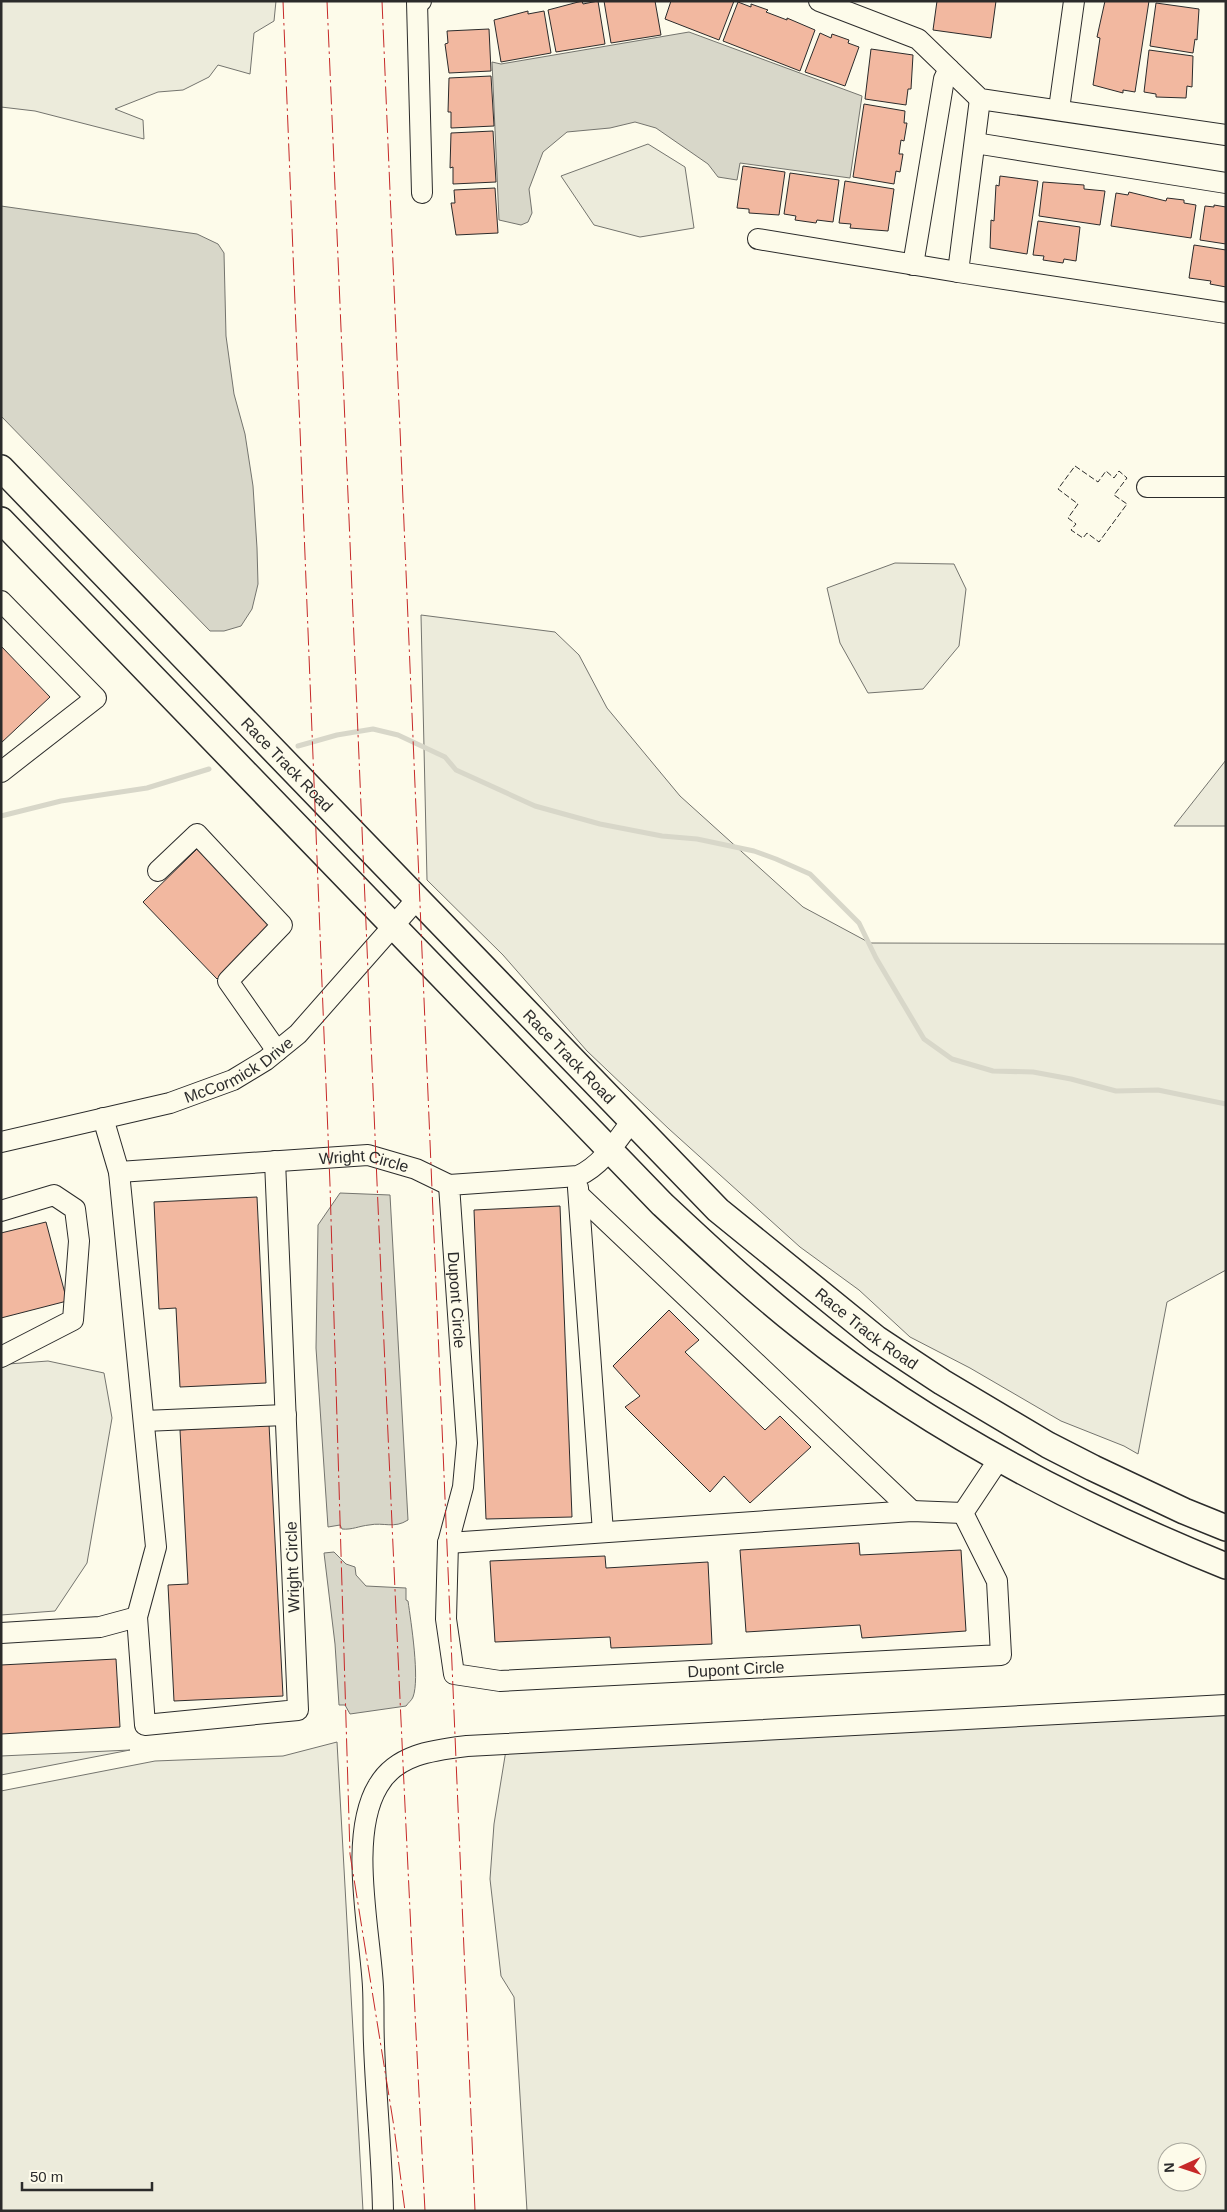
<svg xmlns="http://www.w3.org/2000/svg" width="1227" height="2212" viewBox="0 0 1227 2212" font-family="Helvetica,sans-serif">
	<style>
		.green { fill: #ecebdb; stroke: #74746e; fill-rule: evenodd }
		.water { fill: #d8d7c9; stroke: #74746e }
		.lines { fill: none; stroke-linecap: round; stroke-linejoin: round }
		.stream { stroke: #d8d7c9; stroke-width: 5 }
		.building { fill: #f2b8a0; stroke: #2b2b2b }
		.minor-casing { stroke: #2b2b2b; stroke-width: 22 }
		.major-casing { stroke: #2b2b2b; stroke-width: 28 }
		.minor { stroke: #fdfbea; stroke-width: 20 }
		.major { stroke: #fdfbea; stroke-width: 25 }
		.fence { stroke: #2b2b2b; stroke-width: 1; stroke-dasharray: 6 2.5; stroke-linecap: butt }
		.power { stroke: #c62828; stroke-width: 1; stroke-dasharray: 18 4 2.5 4; stroke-linecap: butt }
		.labels { text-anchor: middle; stroke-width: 4; stroke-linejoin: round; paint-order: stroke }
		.street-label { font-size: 16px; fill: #2b2b2b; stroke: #fdfbea }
	</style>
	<rect width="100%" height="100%" fill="#fdfbea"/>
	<g class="green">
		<polygon points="1,1 276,1 274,21 254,33 250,74 218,65 209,77 183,90 158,92 115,109 143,120 144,139 35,111 1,107"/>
		<polygon points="648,144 685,167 694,228 640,237 594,225 561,176"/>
		<polygon points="895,563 954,564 966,589 959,646 923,689 868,693 840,643 827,588"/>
		<polygon points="421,615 555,632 579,655 607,708 680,796 803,907 870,943 1226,944 1226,1270 1167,1302 1138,1454 1124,1446 1061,1421 970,1368 910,1337 859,1290 800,1247 669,1129 587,1051 503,955 427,880"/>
		<polygon points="1226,760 1226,826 1174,826"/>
		<polygon points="48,1361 104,1373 112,1418 87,1563 55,1611 1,1615 1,1367 8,1364"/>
		<path d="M 1226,1703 L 1226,2211 L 527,2211 L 514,1997 L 501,1976 L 490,1879 L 494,1824 L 506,1750 ZM 1167,2152 L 1197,2152 L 1197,2182 L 1167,2182 Z"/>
		<polygon points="337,1742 363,2211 1,2211 1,1791 155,1761 283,1756"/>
		<polygon points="130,1750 1,1775 1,1756"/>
	</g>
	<g class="water">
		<polygon points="689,32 862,96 850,178 740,163 737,180 718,177 708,164 656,128 635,122 610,128 567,132 543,152 529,189 532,213 528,222 521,225 499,220 492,62 501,64"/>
		<polygon points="1,206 197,234 218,244 224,253 226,336 234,394 245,434 253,486 257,548 258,584 252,609 241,626 224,631 210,631 1,416"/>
		<path d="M 340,1193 L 390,1195 L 408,1520 C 394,1529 384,1522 369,1525 C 359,1526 352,1530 342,1529 L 340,1525 L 328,1527 L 316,1348 L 318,1225 Z"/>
		<path d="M 334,1552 L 346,1564 L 355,1567 L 356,1575 L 366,1586 L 406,1588 L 406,1600 L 408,1601 C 411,1622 420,1679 413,1697 C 412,1700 408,1703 406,1706 L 350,1714 L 345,1705 L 339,1705 L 335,1644 L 324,1553 Z"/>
	</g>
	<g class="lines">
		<g class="stream">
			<polyline points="298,746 337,735 373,729 398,735 445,757 456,770 535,806 600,824 662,836 697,839 754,851 776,859 810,874 859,923 876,958 924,1039 952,1059 993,1071 1033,1072 1071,1079 1116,1091 1158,1090 1226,1104"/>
			<polyline points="1,816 61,801 147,788 209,769"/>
		</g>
	</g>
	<g class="building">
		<polygon points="582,1 583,4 598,1 605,44 556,52 548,10"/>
		<polygon points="604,1 655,1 661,35 611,43"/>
		<polygon points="671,1 734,1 719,40 665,19"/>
		<polygon points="937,1 996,1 991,38 933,30"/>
		<polygon points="1105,1 1149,1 1135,92 1123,90 1123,93 1093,85 1100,38 1097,37"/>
		<polygon points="738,2 751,7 751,4 768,10 766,12 787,20 787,18 815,30 800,71 723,41"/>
		<polygon points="1156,3 1199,9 1197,40 1195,39 1193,53 1150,46"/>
		<polygon points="528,11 528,14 544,11 551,53 501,62 494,20"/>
		<polygon points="489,29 491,71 449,73 445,44 448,43 447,31"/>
		<polygon points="820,33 831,38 832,34 849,40 848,43 859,47 845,86 805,72"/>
		<polygon points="871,49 913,55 911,89 908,89 906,105 865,99"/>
		<polygon points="1149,50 1193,56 1192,87 1187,86 1186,98 1156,97 1156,94 1144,92"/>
		<polygon points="491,76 494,126 451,128 451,112 448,112 449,78"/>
		<polygon points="864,104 905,111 904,123 907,123 904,141 901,140 899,154 903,154 900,172 896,171 894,184 853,177"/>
		<polygon points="493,131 496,182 453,184 453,167 450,168 451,133"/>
		<polygon points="743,166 785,172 779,215 749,213 749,209 737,208"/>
		<polygon points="790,173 839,180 833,222 817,220 816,223 795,220 796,216 784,214"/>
		<polygon points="1000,176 1038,181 1027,254 990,248 991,220 994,221 996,185 999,186"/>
		<polygon points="845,181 894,189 888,231 850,228 851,224 839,223"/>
		<polygon points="1043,182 1084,185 1084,189 1105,191 1100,225 1039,216"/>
		<polygon points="495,188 498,233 456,235 451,203 455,203 454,190"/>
		<polygon points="1129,192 1166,201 1167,198 1184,200 1184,203 1196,205 1191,238 1111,226 1116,193 1128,195"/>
		<polygon points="1214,205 1226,207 1226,244 1200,240 1205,206 1214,207"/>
		<polygon points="1038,221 1080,227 1076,261 1064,259 1063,263 1043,260 1044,256 1033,255"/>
		<polygon points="1194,245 1226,250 1226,287 1210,284 1211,281 1189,278"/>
		<polygon points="1,646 50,697 1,743"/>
		<polygon points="198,848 273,928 217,979 143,902"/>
		<polygon points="257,1197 266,1383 180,1387 176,1308 159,1309 154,1202"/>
		<polygon points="560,1206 572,1517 486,1519 474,1210"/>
		<polygon points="46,1222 67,1301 1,1318 1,1233"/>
		<polygon points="669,1310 699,1340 685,1352 765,1430 780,1416 811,1447 750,1503 724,1476 710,1492 625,1407 640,1396 613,1366"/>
		<polygon points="269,1424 283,1696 174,1701 168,1585 188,1584 180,1430"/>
		<polygon points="859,1543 860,1555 961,1550 966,1631 862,1638 860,1625 746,1632 740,1550"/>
		<polygon points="605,1556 606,1568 708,1562 712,1644 611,1648 610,1637 495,1642 490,1561"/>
		<polygon points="116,1659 120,1727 1,1734 1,1665"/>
	</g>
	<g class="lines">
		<defs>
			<g id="minor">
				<polyline points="421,1 417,2 422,193"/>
				<polyline points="819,1 918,39 980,99 1226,135"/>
				<polyline points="980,99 958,272 1226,313"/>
				<polyline points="1059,109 1074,1"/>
				<polyline points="975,143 1226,183"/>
				<polyline points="758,239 958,272"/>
				<polyline points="913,265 944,79 949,69"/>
				<polyline points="1147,487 1226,487"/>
				<polyline points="1,601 96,698 1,772"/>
				<polyline points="158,871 197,834 282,925 228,981 277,1051"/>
				<polyline points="103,1118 119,1172 156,1547 137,1617 145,1725 298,1710 275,1161"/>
				<path id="s1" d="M 631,1122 C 616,1142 601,1166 578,1176 L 449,1185 L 467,1443 L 463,1487 L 448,1543 L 446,1619 L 454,1674 L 500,1681 L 1001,1655 L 997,1581 L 963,1513 L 999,1459"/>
				<path id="s2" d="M 1,1142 L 170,1103 L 233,1080 L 266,1060 L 298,1034 L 417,899"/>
				<path id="s3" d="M 119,1172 L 368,1155 L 416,1169 L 449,1185"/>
				<polyline points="578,1188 603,1532"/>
				<polyline points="579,1195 912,1511"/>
				<polyline points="1,1211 54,1195 75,1209 79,1241 73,1320 1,1357"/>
				<polyline points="144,1421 286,1415"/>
				<polyline points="448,1543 912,1511 963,1513"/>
				<polyline points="1,1633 100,1627 137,1617"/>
				<path d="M 383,2211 C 382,2155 376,2100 374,2044 C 373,2025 374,2006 373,1987 C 370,1930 348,1836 378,1786 C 396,1754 434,1750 467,1746 L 1226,1705"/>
			</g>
			<g id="major">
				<path id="s4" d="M 1,468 L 718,1210 L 877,1339 L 942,1382 L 1048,1445 L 1093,1468 L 1184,1511 L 1226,1528"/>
				<path d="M 1,520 L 662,1204 C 707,1246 753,1289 801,1327 C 928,1429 1075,1505 1226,1566"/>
			</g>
		</defs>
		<use href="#minor" class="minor-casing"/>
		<use href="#major" class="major-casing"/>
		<use href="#minor" class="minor"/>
		<use href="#major" class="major"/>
		<polygon class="fence" points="1075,466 1098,482 1106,471 1114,478 1119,471 1127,478 1114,495 1127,504 1099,542 1087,533 1083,538 1071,530 1076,524 1068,518 1078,504 1058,489"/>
		<g class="power">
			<polyline points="283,1 330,1185 350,1854 394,2127 405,2211"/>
			<path d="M 327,1 C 359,738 387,1475 425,2211"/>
			<polyline points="382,1 475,2211"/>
		</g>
	</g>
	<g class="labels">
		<g class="street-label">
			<text dy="6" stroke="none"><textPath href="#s4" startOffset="412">Race Track Road</textPath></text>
			<text dy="6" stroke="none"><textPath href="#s4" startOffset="818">Race Track Road</textPath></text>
			<text dy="6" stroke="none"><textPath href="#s2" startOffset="250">McCormick Drive</textPath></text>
			<text dy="6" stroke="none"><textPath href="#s3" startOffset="246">Wright Circle</textPath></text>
			<text dy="6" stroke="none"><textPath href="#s1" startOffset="321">Dupont Circle</textPath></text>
			<text dy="6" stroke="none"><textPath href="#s4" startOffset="1222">Race Track Road</textPath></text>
			<text transform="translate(292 1567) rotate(-92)" y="6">Wright Circle</text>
			<text dy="6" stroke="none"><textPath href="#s1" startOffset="981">Dupont Circle</textPath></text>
		</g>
	</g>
	<rect width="1227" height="2212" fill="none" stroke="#2b2b2b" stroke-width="5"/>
	<g transform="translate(1182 2167) rotate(267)"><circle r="24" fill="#fdfbea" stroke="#a9a89e"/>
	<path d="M0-4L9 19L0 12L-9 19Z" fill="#c62828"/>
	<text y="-8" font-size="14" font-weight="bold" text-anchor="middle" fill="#2b2b2b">N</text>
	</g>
	<path d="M22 2182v8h130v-8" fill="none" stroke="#2b2b2b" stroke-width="2.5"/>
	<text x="30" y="2182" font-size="15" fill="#2b2b2b" stroke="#fdfbea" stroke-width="4" paint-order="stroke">50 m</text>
</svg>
